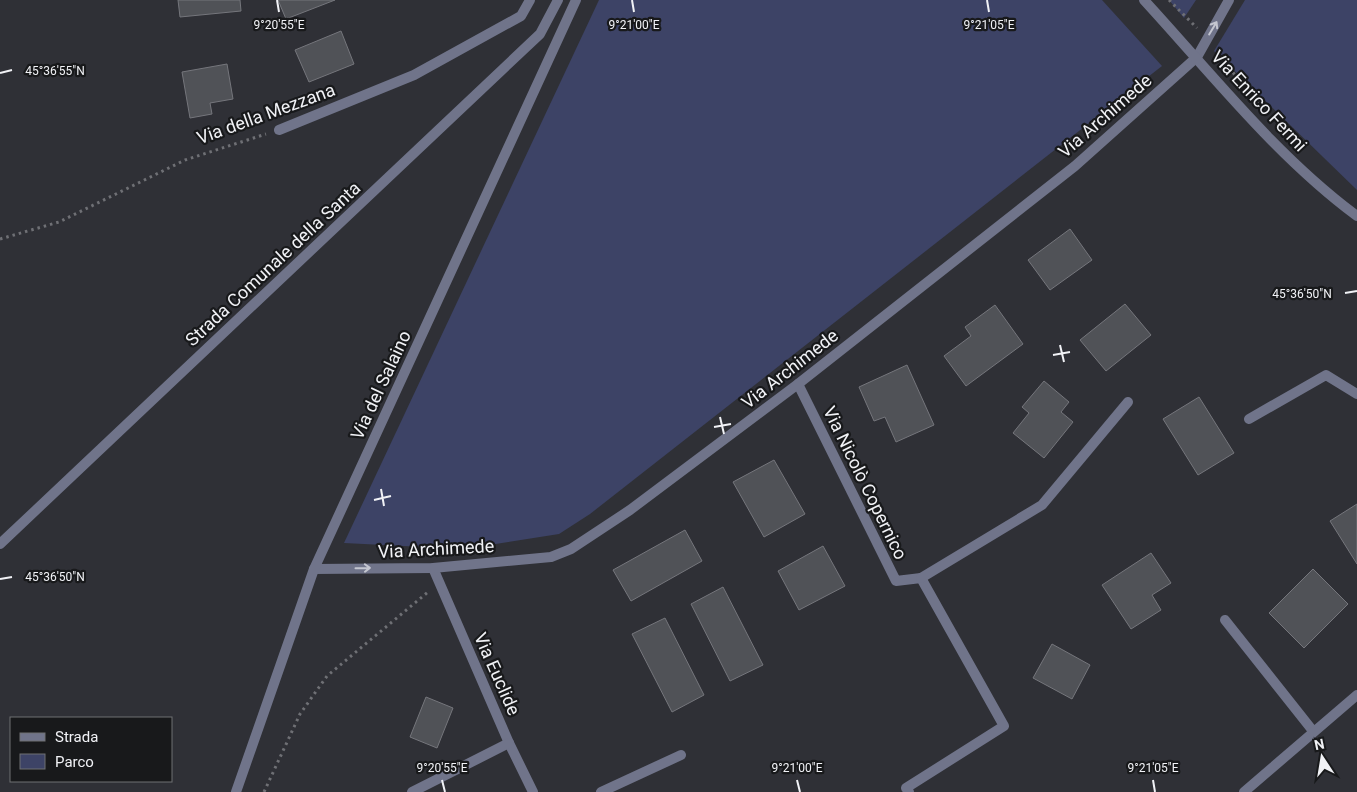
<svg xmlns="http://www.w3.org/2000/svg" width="1357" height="792" viewBox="0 0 1357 792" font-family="Roboto,sans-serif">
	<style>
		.green { fill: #3d4366 }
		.building { fill: #505257; stroke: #75767c }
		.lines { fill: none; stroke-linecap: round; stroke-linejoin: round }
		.path { stroke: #6f7075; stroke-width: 3; stroke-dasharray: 2.5 4; stroke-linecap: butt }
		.minor { stroke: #70748a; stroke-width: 10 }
		.tertiary { stroke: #70748a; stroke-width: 10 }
		.oneway { stroke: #c4c6d0 }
		.ticks { fill: none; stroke: #f1f2f6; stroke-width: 2 }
		.labels { text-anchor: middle; stroke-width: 4.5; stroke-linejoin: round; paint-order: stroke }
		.street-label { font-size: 18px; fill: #f1f2f6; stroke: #18191b }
		.ticks-label { font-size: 12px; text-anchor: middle; fill: #f1f2f6; stroke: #18191b; stroke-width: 4.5; stroke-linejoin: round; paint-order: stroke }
	</style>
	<rect width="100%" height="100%" fill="#2f3036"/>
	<g class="green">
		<polygon points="599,0 1102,0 1162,66 590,514 559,534 463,549 344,543"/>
		<polygon points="1169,0 1196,0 1184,18"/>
		<polygon points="1245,0 1357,0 1357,190 1214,51"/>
	</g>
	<g class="building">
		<polygon points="178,0 240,0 241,11 180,17"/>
		<polygon points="278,0 335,0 286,19"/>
		<polygon points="341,31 354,64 309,82 295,50"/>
		<polygon points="227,64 233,99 210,103 212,114 190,118 182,72"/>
		<polygon points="1070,229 1092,260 1050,290 1028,260"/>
		<polygon points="1125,304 1151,335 1106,371 1080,340"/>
		<polygon points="995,305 1023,344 966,386 944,356 971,336 965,327"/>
		<polygon points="907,365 934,425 896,442 885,417 874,421 859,387"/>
		<polygon points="1044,381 1069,402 1061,412 1073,422 1044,458 1013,433 1029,413 1022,407"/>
		<polygon points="1199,397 1234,453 1198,475 1163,419"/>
		<polygon points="774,460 805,514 764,537 733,482"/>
		<polygon points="1357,504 1357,564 1330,521"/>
		<polygon points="685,530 702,561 631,601 613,570"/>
		<polygon points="823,546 845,586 799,610 778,571"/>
		<polygon points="1151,553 1171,583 1152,595 1161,610 1131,629 1102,585"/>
		<polygon points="1313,569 1348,604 1304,648 1269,613"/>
		<polygon points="723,587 763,665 730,681 691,604"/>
		<polygon points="665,618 704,695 672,712 632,634"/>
		<polygon points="1052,644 1090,665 1072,699 1033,678"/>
		<polygon points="426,697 453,708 437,748 410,737"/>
	</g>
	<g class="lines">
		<g class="path">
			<polyline points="1169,0 1197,28"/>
			<polyline points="1224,63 1288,132"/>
			<polyline points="0,239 59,222 185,160 266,134"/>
			<polyline points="264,792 300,714 327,676 428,592"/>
		</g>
		<g class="minor">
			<polyline points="279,130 414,75 521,16 530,0"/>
			<polyline points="798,384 896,581 921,578 1004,726 906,788 909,792"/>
			<polyline points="1249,419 1326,375 1357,394"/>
			<polyline points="0,544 540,34 558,0"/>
			<polyline points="433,568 509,743 533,792"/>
			<polyline points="314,569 433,568 551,557 571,549 630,510 798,384 1075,166 1197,57 1229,0"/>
			<polyline points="921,578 1042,505 1128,402"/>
			<polyline points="1225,620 1313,731"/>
			<polyline points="236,792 314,569 576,0"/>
			<polyline points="412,792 509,743"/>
			<polyline points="601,792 681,755"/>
			<polyline points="1244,792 1357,695"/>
		</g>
		<path class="tertiary" d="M 1144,0 C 1212,74 1276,156 1357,216"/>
	</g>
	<defs><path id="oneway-shaft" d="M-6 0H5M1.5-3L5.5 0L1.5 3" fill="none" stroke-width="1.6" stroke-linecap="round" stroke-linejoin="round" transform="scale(1.25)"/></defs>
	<g class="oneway">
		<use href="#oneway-shaft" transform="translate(1213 28) rotate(-59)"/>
		<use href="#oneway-shaft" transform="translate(363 568) rotate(-1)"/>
	</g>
	<path class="ticks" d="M 277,0 L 279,12M 632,0 L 634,12M 987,0 L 989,12M 0,73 L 12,70M 1345,293 L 1357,291M 1060,345 L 1064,362M 1053,355 L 1070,352M 720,417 L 724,434M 714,427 L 731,424M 381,489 L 384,506M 374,500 L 391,496M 0,579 L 12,577M 442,780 L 445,792M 797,780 L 800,792M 1153,780 L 1155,792"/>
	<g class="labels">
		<g class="street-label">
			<text transform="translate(1259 101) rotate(47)" y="6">Via Enrico Fermi</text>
			<text transform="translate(266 114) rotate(-20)" y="6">Via della Mezzana</text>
			<text transform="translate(1105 116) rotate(-41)" y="6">Via Archimede</text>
			<text transform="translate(273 264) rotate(-43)" y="6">Strada Comunale della Santa</text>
			<text transform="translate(790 369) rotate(-38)" y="6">Via Archimede</text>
			<text transform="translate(381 385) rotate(-65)" y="6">Via del Salaino</text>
			<text transform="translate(865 483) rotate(64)" y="6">Via Nicolò Copernico</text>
			<text transform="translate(436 549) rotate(-3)" y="6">Via Archimede</text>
			<text transform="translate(497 674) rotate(66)" y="6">Via Euclide</text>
		</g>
	</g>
	<g class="ticks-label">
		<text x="279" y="29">9°20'55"E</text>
		<text x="634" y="29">9°21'00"E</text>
		<text x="989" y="29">9°21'05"E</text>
		<text x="55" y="75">45°36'55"N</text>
		<text x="1302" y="298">45°36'50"N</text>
		<text x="55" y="581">45°36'50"N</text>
		<text x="442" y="772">9°20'55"E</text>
		<text x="797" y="772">9°21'00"E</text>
		<text x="1153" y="772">9°21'05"E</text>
	</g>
	<rect x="10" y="717" width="162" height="65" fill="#18191b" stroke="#6f7073"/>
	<rect x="20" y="733" width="25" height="8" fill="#70748a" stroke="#6f7073"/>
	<text x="55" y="742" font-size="15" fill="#f1f2f6">Strada</text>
	<rect x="20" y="754" width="25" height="15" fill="#3d4366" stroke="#6f7073"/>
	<text x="55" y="767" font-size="15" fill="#f1f2f6">Parco</text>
	<g transform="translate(1322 757) rotate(348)" stroke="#18191b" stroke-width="4" paint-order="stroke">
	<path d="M0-4L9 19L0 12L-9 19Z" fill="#f1f2f6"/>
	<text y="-8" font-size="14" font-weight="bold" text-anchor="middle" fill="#f1f2f6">N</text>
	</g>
</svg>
